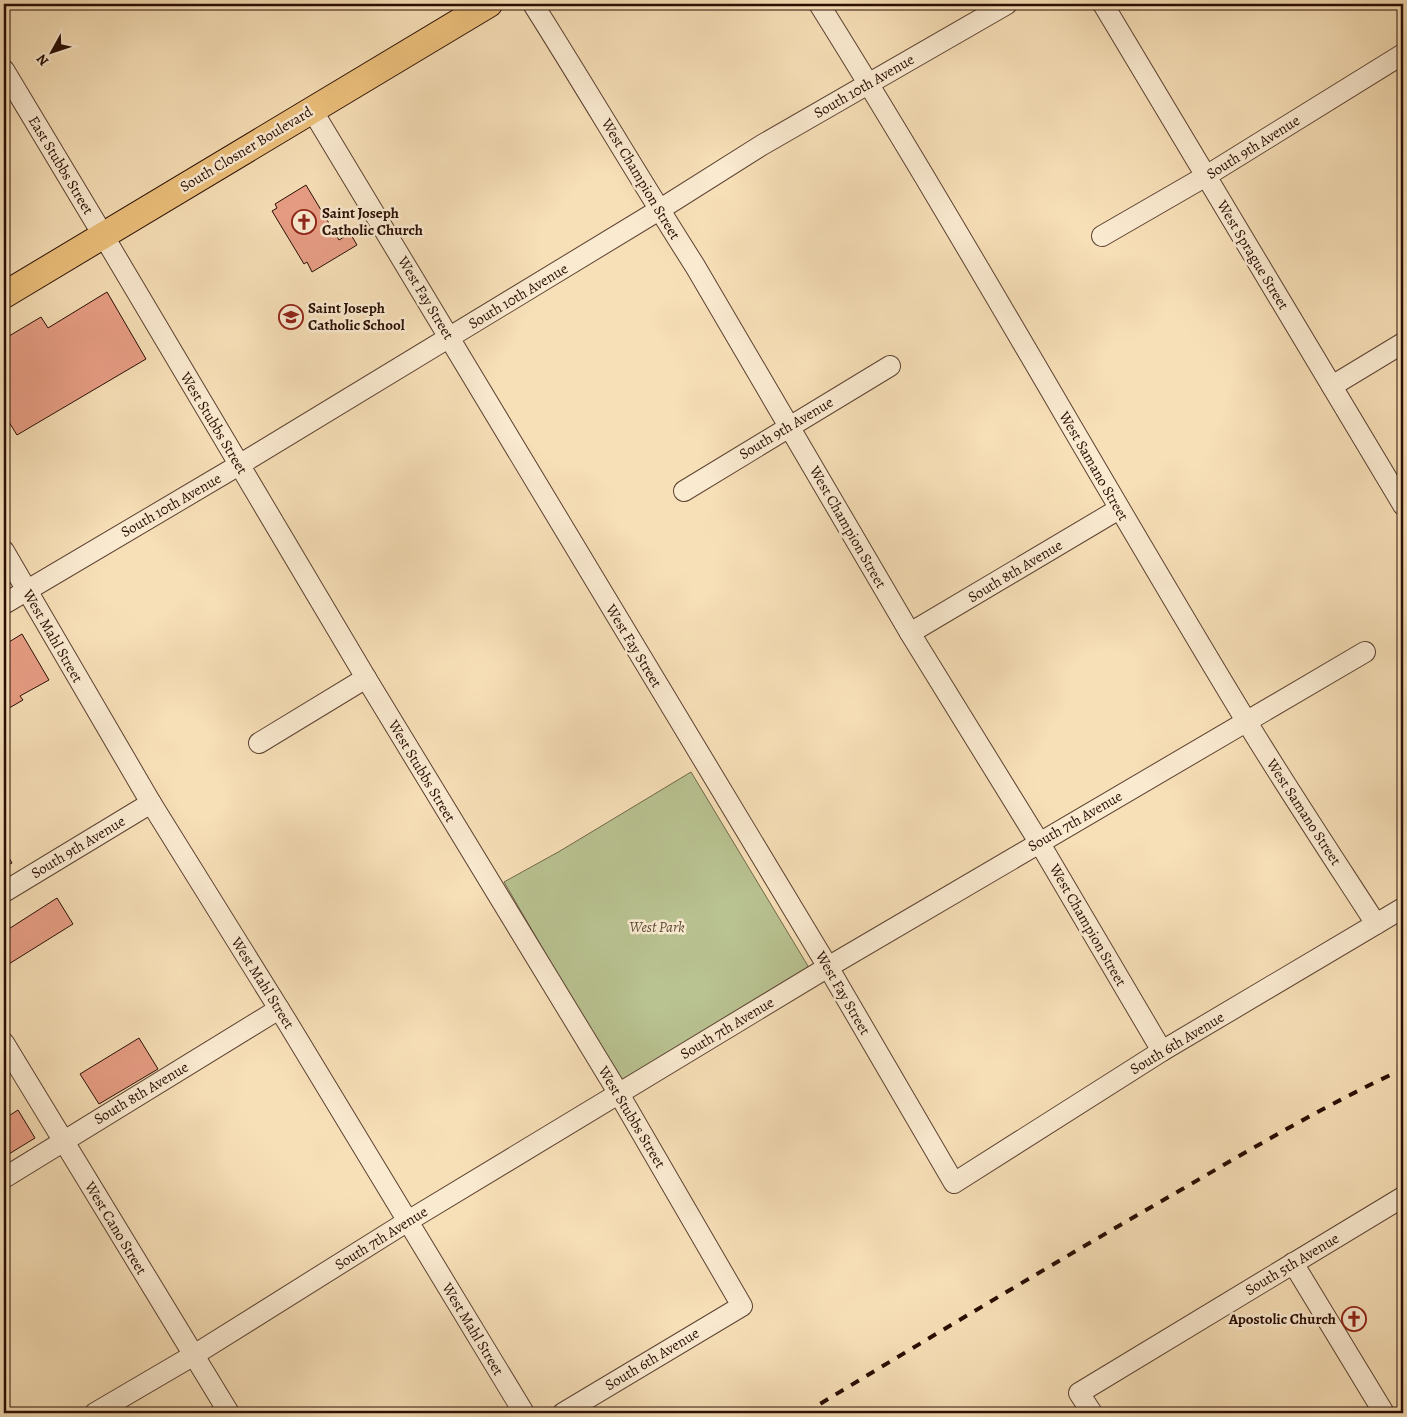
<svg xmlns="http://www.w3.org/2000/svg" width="1407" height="1417" viewBox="0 0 1407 1417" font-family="Alegreya,serif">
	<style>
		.park { fill: #b9c291; stroke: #71684a }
		.building { fill: #e89e85; stroke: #290e04 }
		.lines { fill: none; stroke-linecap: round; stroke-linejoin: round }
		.minor-casing { stroke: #5c4231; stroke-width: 22 }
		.major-casing { stroke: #290e04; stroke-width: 28 }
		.minor { stroke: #faead0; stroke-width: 20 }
		.major { stroke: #ecc07c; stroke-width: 26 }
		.rail { stroke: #290e04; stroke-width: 4; stroke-dasharray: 9 9; stroke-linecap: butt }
		.labels { text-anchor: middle; stroke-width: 5; stroke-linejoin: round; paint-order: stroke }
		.street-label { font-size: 15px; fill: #290e04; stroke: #faead0 }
		.poi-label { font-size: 15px; font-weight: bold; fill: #290e04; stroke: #faead0; text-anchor: start }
		.park-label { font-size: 15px; font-style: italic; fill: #5b4d35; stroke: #faead0 }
	</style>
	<rect width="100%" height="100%" fill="#f7dfb7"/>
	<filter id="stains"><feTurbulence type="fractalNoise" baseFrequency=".004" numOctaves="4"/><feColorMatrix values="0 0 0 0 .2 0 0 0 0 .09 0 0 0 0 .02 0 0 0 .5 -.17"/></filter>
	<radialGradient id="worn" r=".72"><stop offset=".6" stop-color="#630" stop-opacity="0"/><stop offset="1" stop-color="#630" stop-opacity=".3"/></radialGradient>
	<polygon class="park" points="691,772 808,966 808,969 624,1080 621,1080 617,1076 504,882 560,851"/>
	<g class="building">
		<polygon points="306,185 339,240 350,233 357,245 312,272 307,262 304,264 272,211 277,208 275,204"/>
		<polygon points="107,292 146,359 17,435 4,414 4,339 41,317 48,328"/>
		<polygon points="22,634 49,680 20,696 23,700 4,711 4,645"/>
		<polygon points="4,849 12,863 4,867"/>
		<polygon points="57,898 73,924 4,967 4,932"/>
		<polygon points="139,1038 158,1069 99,1104 80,1074"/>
		<polygon points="18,1110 35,1138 4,1157 4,1119"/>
	</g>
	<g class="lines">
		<defs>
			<g id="minor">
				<path d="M 533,4 C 588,91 640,180 695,266 L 910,633 L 1039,842 L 1162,1051"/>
				<path d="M 819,4 C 966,239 1101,482 1245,719 C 1287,788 1332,856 1376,924"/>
				<polyline points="1103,4 1403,505"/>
				<polyline points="4,70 103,235 366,678 619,1094 742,1306 563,1413"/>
				<polyline points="312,110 828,967 954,1183 1162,1051 1403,908"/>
				<polyline points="1102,236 1206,176 1403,54"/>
				<polyline points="1332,386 1403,343"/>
				<polyline points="684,491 890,366"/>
				<polyline points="4,551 151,803 286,1020 524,1413"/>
				<polyline points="4,604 239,465 659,210 762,145 1007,4"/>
				<polyline points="910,633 1119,509"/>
				<polyline points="259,743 366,678"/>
				<polyline points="4,892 151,803"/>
				<polyline points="4,1043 229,1413"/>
				<polyline points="4,1178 279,1009"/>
				<polyline points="1293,1263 1384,1413"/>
				<polyline points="95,1413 194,1355 408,1221 828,967 1365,652"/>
				<polyline points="1092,1413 1079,1393 1403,1197"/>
			</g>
			<polyline id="major" points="4,295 489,4"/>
		</defs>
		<use href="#minor" class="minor-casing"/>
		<use href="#major" class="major-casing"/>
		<use href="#minor" class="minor"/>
		<use href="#major" class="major"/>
		<path class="rail" d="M 805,1413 C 924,1341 1044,1269 1165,1199 C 1243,1154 1321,1107 1403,1069"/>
	</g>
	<defs>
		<symbol id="church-ring" viewBox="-11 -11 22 22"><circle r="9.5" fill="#faead0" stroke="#8f2418" stroke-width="1.5"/><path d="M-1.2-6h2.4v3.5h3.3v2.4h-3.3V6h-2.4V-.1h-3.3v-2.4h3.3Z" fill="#8f2418"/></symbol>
		<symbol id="school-ring" viewBox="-11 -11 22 22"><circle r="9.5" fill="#faead0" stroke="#8f2418" stroke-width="1.5"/><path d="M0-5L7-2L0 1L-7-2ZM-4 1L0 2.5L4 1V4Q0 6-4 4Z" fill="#8f2418"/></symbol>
	</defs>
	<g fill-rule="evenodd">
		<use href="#church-ring" x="290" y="208" width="28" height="28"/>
		<use href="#school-ring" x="277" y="303" width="28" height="28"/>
		<use href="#church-ring" x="1340" y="1305" width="28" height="28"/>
	</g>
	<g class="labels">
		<g class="street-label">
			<text transform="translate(864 86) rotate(-30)" y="5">South 10th Avenue</text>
			<text transform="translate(1253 147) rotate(-32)" y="5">South 9th Avenue</text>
			<text transform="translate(246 149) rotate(-31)" y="5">South Closner Boulevard</text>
			<text transform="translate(61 165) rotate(59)" y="5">East Stubbs Street</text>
			<text transform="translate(641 179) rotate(59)" y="5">West Champion Street</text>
			<text transform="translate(1253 255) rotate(59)" y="5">West Sprague Street</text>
			<text transform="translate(518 296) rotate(-31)" y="5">South 10th Avenue</text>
			<text transform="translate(426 298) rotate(59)" y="5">West Fay Street</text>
			<text transform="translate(214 423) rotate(59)" y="5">West Stubbs Street</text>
			<text transform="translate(786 428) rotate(-31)" y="5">South 9th Avenue</text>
			<text transform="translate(1094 466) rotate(60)" y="5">West Samano Street</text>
			<text transform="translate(171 505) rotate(-30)" y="5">South 10th Avenue</text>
			<text transform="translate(848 527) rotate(60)" y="5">West Champion Street</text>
			<text transform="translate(1015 571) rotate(-31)" y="5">South 8th Avenue</text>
			<text transform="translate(53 636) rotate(60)" y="5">West Mahl Street</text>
			<text transform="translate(634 646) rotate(59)" y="5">West Fay Street</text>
			<text transform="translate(422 771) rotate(59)" y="5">West Stubbs Street</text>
			<text transform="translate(1304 812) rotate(57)" y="5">West Samano Street</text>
			<text transform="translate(1075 821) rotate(-30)" y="5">South 7th Avenue</text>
			<text transform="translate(78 847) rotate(-31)" y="5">South 9th Avenue</text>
			<text transform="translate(1088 925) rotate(60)" y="5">West Champion Street</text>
			<text transform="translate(263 983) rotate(58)" y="5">West Mahl Street</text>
			<text transform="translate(843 993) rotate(60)" y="5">West Fay Street</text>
			<text transform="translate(727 1028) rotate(-31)" y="5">South 7th Avenue</text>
			<text transform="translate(1177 1043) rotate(-31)" y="5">South 6th Avenue</text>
			<text transform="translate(141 1093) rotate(-31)" y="5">South 8th Avenue</text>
			<text transform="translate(632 1117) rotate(59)" y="5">West Stubbs Street</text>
			<text transform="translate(116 1228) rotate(59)" y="5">West Cano Street</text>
			<text transform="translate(381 1238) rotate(-32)" y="5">South 7th Avenue</text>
			<text transform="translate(1292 1264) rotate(-31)" y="5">South 5th Avenue</text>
			<text transform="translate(473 1329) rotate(59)" y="5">West Mahl Street</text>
			<text transform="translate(652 1359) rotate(-31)" y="5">South 6th Avenue</text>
		</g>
		<g class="poi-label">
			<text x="322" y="218">Saint Joseph<tspan x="322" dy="17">Catholic Church</tspan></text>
			<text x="308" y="313">Saint Joseph<tspan x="308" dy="17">Catholic School</tspan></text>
			<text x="1336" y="1324" text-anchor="end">Apostolic Church</text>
		</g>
		<g class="park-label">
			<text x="657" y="932">West Park</text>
		</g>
	</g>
	<rect width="1407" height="1417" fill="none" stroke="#f7dfb7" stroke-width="20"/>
	<rect x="5" y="5" width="1397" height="1407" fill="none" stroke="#290e04" stroke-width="2.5"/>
	<rect x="10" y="10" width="1387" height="1397" fill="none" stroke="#290e04"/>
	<g transform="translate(52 52) rotate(230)" stroke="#faead0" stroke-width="4" paint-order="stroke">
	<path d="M0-4L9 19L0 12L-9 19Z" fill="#290e04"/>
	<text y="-8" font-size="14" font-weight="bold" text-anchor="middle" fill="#290e04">N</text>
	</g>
	<rect width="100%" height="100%" filter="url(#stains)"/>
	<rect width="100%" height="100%" fill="url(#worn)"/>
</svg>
